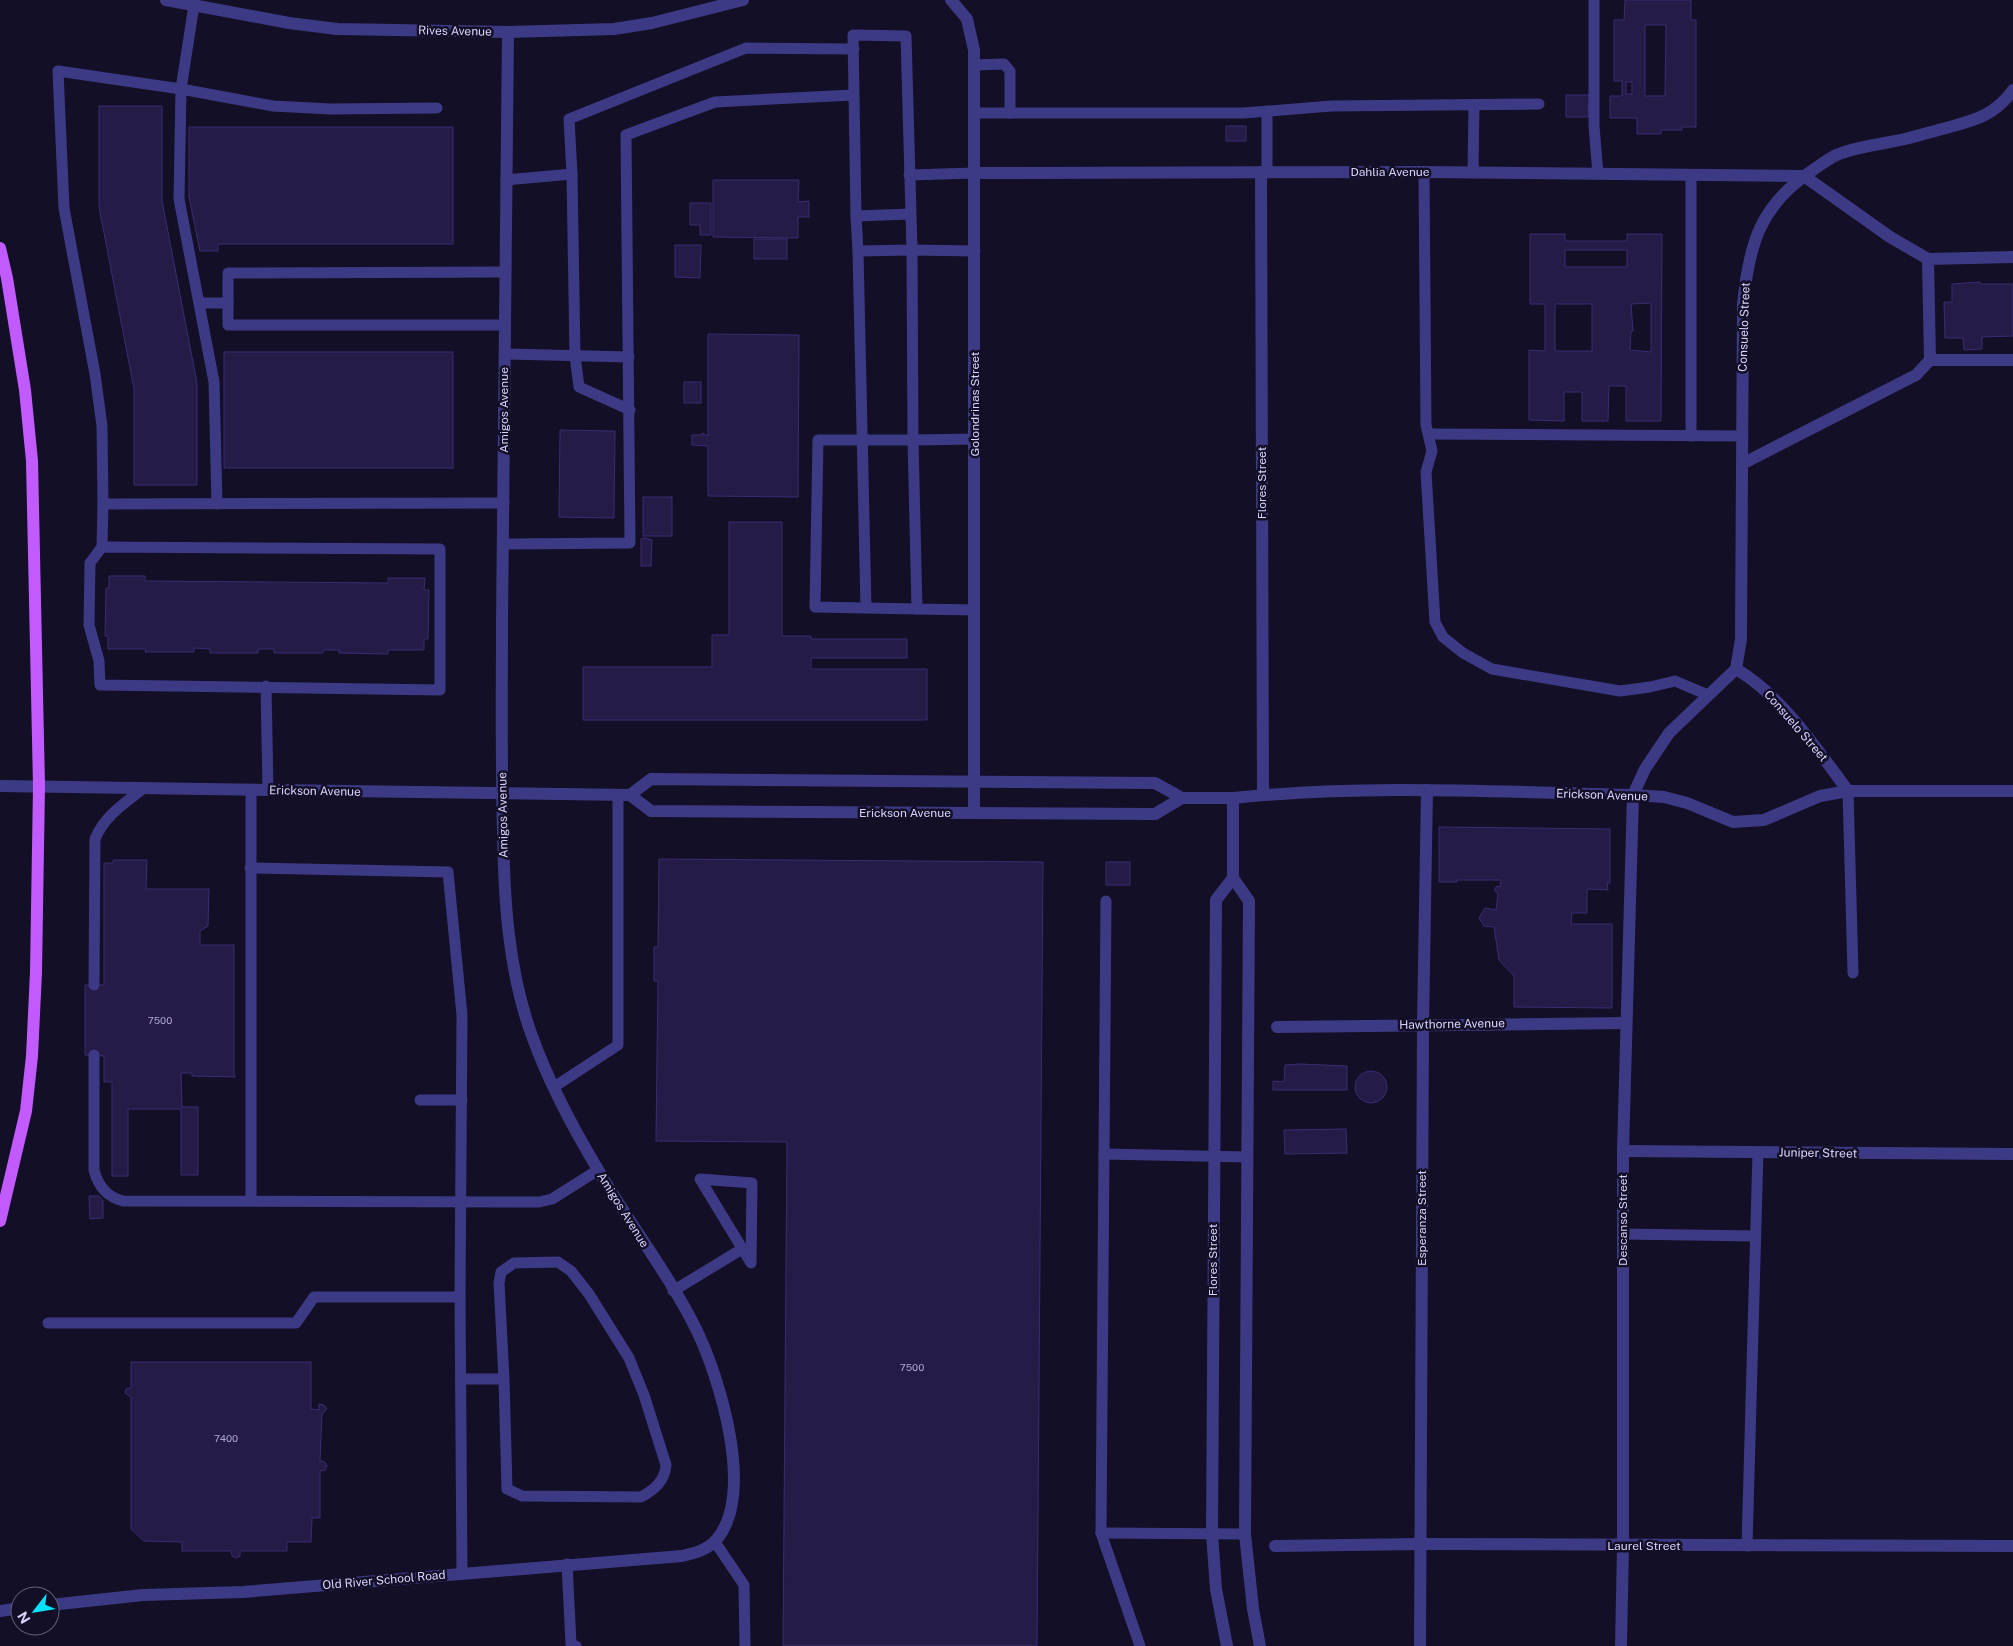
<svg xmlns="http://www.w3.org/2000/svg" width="2013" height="1646" viewBox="0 0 2013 1646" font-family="'Public Sans',sans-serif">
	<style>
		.building { fill: #241b47; stroke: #3b2d73; fill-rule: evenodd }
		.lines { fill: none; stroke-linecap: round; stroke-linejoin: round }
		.service { stroke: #3d3a85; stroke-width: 11 }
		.minor { stroke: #3d3a85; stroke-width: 12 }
		.tertiary { stroke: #3d3a85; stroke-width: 12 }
		.primary { stroke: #c25bff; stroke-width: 12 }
		.labels { text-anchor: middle; stroke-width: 5; stroke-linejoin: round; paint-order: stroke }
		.number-label { font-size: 10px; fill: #aca6d1 }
		.street-label { font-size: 12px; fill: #d9d4ff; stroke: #130f26 }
	</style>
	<rect width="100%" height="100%" fill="#130f26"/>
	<g class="building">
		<path d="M 1625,0 L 1691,0 L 1691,20 L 1696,20 L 1696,127 L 1682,127 L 1682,130 L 1661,130 L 1661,134 L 1637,134 L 1637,118 L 1610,118 L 1610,96 L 1622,96 L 1622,81 L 1614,81 L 1614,20 L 1624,20 ZM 1645,25 L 1666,25 L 1665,96 L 1645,96 ZM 1626,82 L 1632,82 L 1632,94 L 1626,94 Z"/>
		<polygon points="1566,95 1589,95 1588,117 1566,117"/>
		<polygon points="99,106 162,106 162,201 197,383 197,485 134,485 134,389 99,207"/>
		<rect x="1226" y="126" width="20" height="15"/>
		<polygon points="189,127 453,127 453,244 218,244 218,251 200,251 189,197"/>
		<polygon points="713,180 799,180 798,202 809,201 809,217 798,217 798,238 713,237"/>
		<polygon points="690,203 711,203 711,235 700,235 700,225 690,225"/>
		<path d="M 1530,234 L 1565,234 L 1565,241 L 1627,241 L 1627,234 L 1662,234 L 1661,421 L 1626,421 L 1626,386 L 1609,386 L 1608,421 L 1582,421 L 1582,392 L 1564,392 L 1564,421 L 1529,420 L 1529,350 L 1545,351 L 1545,304 L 1530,304 ZM 1565,250 L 1627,250 L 1627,267 L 1565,267 ZM 1651,303 L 1651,352 L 1630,350 L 1631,331 L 1633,331 L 1631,304 ZM 1555,304 L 1592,304 L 1592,351 L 1555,351 Z"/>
		<rect x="754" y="239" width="33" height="20"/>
		<polygon points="675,245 701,245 700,278 675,277"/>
		<polygon points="1980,282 1980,284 2013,284 2013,336 1982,337 1982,349 1964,350 1963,338 1945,338 1944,302 1952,302 1952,284"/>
		<polygon points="708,334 799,335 798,497 708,496 708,446 692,445 692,435 702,435 702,433 708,436"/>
		<rect x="224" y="352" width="229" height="116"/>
		<rect x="684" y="382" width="17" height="21"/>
		<polygon points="560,430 615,431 614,518 559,517"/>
		<rect x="643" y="497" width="29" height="39"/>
		<polygon points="729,522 782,522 782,636 811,636 811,639 907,639 907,658 811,658 811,669 927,669 927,720 583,720 583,667 712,667 712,635 729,635"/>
		<polygon points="645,538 652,540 651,566 641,566 641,539"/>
		<polygon points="109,576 145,576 145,581 388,583 388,578 425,578 424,590 429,590 428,639 424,639 424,650 388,650 388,654 339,653 339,650 323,650 323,653 274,653 274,649 258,649 258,653 210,653 210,649 194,648 194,652 145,652 146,649 108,649 108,636 105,636 106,588 109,588"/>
		<polygon points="1439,827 1610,829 1610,883 1607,883 1608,890 1587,889 1587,913 1572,913 1571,924 1612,924 1612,1008 1514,1007 1514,976 1499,960 1494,927 1484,926 1479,918 1485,908 1496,910 1498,894 1494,890 1497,886 1500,887 1501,880 1457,880 1457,882 1439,882"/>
		<polygon points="659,859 1043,862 1037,1646 783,1646 787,1142 656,1141 658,981 654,981 654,947 658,947"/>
		<polygon points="113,860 147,860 146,889 209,889 208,926 200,931 200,945 234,945 234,1074 235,1077 192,1076 192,1073 181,1073 182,1107 198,1107 198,1175 181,1175 181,1109 128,1109 128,1176 112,1176 112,1082 104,1082 104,1056 85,1055 85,985 104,985 104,863 113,863"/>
		<rect x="1106" y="862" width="24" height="23"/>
		<polygon points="1300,1064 1347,1066 1347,1090 1273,1090 1273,1081 1284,1082 1285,1065"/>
		<circle cx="1371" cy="1087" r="16"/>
		<polygon points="1346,1129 1347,1153 1285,1154 1284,1130"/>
		<polygon points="89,1196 99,1196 103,1201 103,1218 90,1219"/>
		<polygon points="131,1362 311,1362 311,1409 319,1410 319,1404 324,1405 327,1409 322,1414 320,1461 325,1462 327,1466 325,1470 320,1471 320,1518 312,1518 311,1542 287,1542 287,1551 240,1551 240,1556 236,1558 232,1556 231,1551 182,1551 182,1542 144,1541 131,1529 131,1397 125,1393 126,1389 131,1388"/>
	</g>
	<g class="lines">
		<g class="service">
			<polyline points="1594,0 1594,126 1598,174"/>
			<polyline points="194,5 181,89 58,71 64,208 95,374 102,426 103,504 504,503"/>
			<polyline points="974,65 1004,64 1010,71 1010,113"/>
			<polyline points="975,113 1244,113 1331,106 1539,104"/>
			<polyline points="1267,172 1267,111"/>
			<polyline points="1424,172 1426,425 1432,451 1426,472 1435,622 1443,637 1463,653 1492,669 1620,691 1650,687 1675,681 1708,695"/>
			<polyline points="1473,172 1474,105"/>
			<polyline points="572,174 575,356 579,387 630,410"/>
			<polyline points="909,175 975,173"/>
			<polyline points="1691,175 1691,436"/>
			<polyline points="506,180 572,174 569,119 746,48 854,49"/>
			<polyline points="856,216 858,251"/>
			<polyline points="199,303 228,303"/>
			<polyline points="505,325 228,325 228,273 505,272"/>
			<polyline points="505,354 629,357"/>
			<polyline points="1429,434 1742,436"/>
			<polyline points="217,504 214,382 179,199 181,89 273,106 330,109 437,108"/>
			<polyline points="503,544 630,543 626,135 715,102 853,95"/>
			<polygon points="102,547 440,549 440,690 100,685 99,661 89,625 90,563"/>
			<polyline points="102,547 103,504"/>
			<polyline points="866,608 858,251 912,250 906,36 853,35 856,216 911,214"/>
			<polyline points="917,609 815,607 818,440 913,440 912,250 975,251"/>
			<polyline points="974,610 917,609 913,440 975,439"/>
			<polyline points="266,686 268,790"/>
			<polyline points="1848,791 1853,973"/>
			<polyline points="250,868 448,872 462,1015 460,1297 462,1573"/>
			<polyline points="1106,901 1101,1533 1140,1646"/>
			<path d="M 94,985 L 95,839 C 104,816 125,803 144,788"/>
			<path d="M 94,1055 L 94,1170 C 98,1186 107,1197 123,1201 L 539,1202 L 552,1199 L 598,1170"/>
			<polyline points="554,1087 618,1045 618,795"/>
			<polyline points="420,1100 462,1100"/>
			<polyline points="1104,1154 1247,1157"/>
			<polygon points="700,1179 752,1183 751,1263"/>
			<polyline points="251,1200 251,790"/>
			<polyline points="1623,1234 1755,1236"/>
			<polyline points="673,1291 742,1249"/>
			<polyline points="48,1323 296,1323 314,1297 460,1297"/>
			<path d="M 461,1379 L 504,1379 L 507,1489 L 522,1496 L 641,1497 C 654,1490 665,1481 666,1465 L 644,1395 L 629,1358 L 589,1294 L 571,1271 L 558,1262 L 514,1263 L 501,1272 L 499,1283 L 504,1379"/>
			<polyline points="1101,1533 1245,1534"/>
			<polyline points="715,1542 744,1585 745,1646"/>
			<polyline points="1747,1546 1758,1152"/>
			<polyline points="567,1564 571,1644 576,1646"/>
		</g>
		<g class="minor">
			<polyline points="166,0 289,23 337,29 508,32 614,29 652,23 743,0"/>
			<polyline points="951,0 967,19 974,50 974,813"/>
			<polyline points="1261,172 1263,795"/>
			<polyline points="975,173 1424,172 1804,176 1890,237 1928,259"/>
			<polyline points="1930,360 1928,259 2013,257"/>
			<polyline points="1742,464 1916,375 1930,360 2013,360"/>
			<path d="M 1736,669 C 1781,695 1817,749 1848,791"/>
			<polyline points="1277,1027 1626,1023"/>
			<polyline points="1623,1151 2013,1154"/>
			<polyline points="1275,1546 1421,1544 2013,1546"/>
			<polyline points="1227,1646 1216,1589 1212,1534 1216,900 1233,878"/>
			<path d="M 1260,1646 L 1253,1609 L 1245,1534 L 1249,901 L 1233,878 L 1233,798 C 1366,784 1500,792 1633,795 L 1664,797 L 1687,803 L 1733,822 L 1764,820 L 1820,796 L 1848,791 L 2013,791"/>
			<polyline points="1420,1646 1423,1025 1427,790"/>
			<path d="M 1621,1646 L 1623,1546 L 1623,1151 L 1633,795 L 1645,769 L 1669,733 L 1736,669 L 1741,639 L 1743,304 C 1749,244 1760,205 1813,170 C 1821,165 1830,157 1839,154 C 1862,145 1886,144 1909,138 C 1922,135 1934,131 1946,128 C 1975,120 1994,116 2013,90"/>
		</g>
		<g class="tertiary">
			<polyline points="0,786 630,795 651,811 1155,814 1182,798"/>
			<polyline points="630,795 651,779 1155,783 1182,798 1233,798"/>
			<path d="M 50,1605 L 143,1595 L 243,1592 L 682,1556 C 695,1553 708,1550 717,1539 C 755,1493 720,1379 697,1331 C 670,1276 631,1226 600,1173 C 574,1130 549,1083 532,1036 C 508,970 504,899 503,830 C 501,760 502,690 502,620 C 504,424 506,228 508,32"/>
			<polyline points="0,1611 20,1608"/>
		</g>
		<polyline class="primary" points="0,248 7,278 25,390 32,461 39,786 36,972 32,1056 26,1111 0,1221"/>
	</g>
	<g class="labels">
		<g class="number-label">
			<text x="160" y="1024">7500</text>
			<text x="912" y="1371">7500</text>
			<text x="226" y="1442">7400</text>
		</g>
		<g class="street-label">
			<text transform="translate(455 31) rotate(1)" y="4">Rives Avenue</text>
			<text x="1390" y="176">Dahlia Avenue</text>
			<text transform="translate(1744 327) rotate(-88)" y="4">Consuelo Street</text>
			<text transform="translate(975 404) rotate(-90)" y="4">Golondrinas Street</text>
			<text transform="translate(504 410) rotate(-90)" y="4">Amigos Avenue</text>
			<text transform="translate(1262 483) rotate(-90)" y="4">Flores Street</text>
			<text transform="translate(1796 726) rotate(49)" y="4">Consuelo Street</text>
			<text transform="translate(315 791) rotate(1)" y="4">Erickson Avenue</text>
			<text transform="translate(1602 795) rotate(2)" y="4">Erickson Avenue</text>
			<text x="905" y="817">Erickson Avenue</text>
			<text transform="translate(503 815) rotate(-91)" y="4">Amigos Avenue</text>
			<text transform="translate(1452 1024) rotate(-1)" y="4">Hawthorne Avenue</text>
			<text transform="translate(1818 1153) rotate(1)" y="4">Juniper Street</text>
			<text transform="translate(623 1210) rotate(58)" y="4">Amigos Avenue</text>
			<text transform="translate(1422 1218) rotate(-90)" y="4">Esperanza Street</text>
			<text transform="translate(1623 1220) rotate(-90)" y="4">Descanso Street</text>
			<text transform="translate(1213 1260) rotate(-90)" y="4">Flores Street</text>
			<text x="1644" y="1550">Laurel Street</text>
			<text transform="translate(384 1580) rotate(-5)" y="4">Old River School Road</text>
		</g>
	</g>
	<g transform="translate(35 1611) rotate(239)"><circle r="24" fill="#130f26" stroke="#625e7d"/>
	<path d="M0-4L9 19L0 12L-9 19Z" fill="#00e5ff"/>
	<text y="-8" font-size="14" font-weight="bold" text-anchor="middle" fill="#d9d4ff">N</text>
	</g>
</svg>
